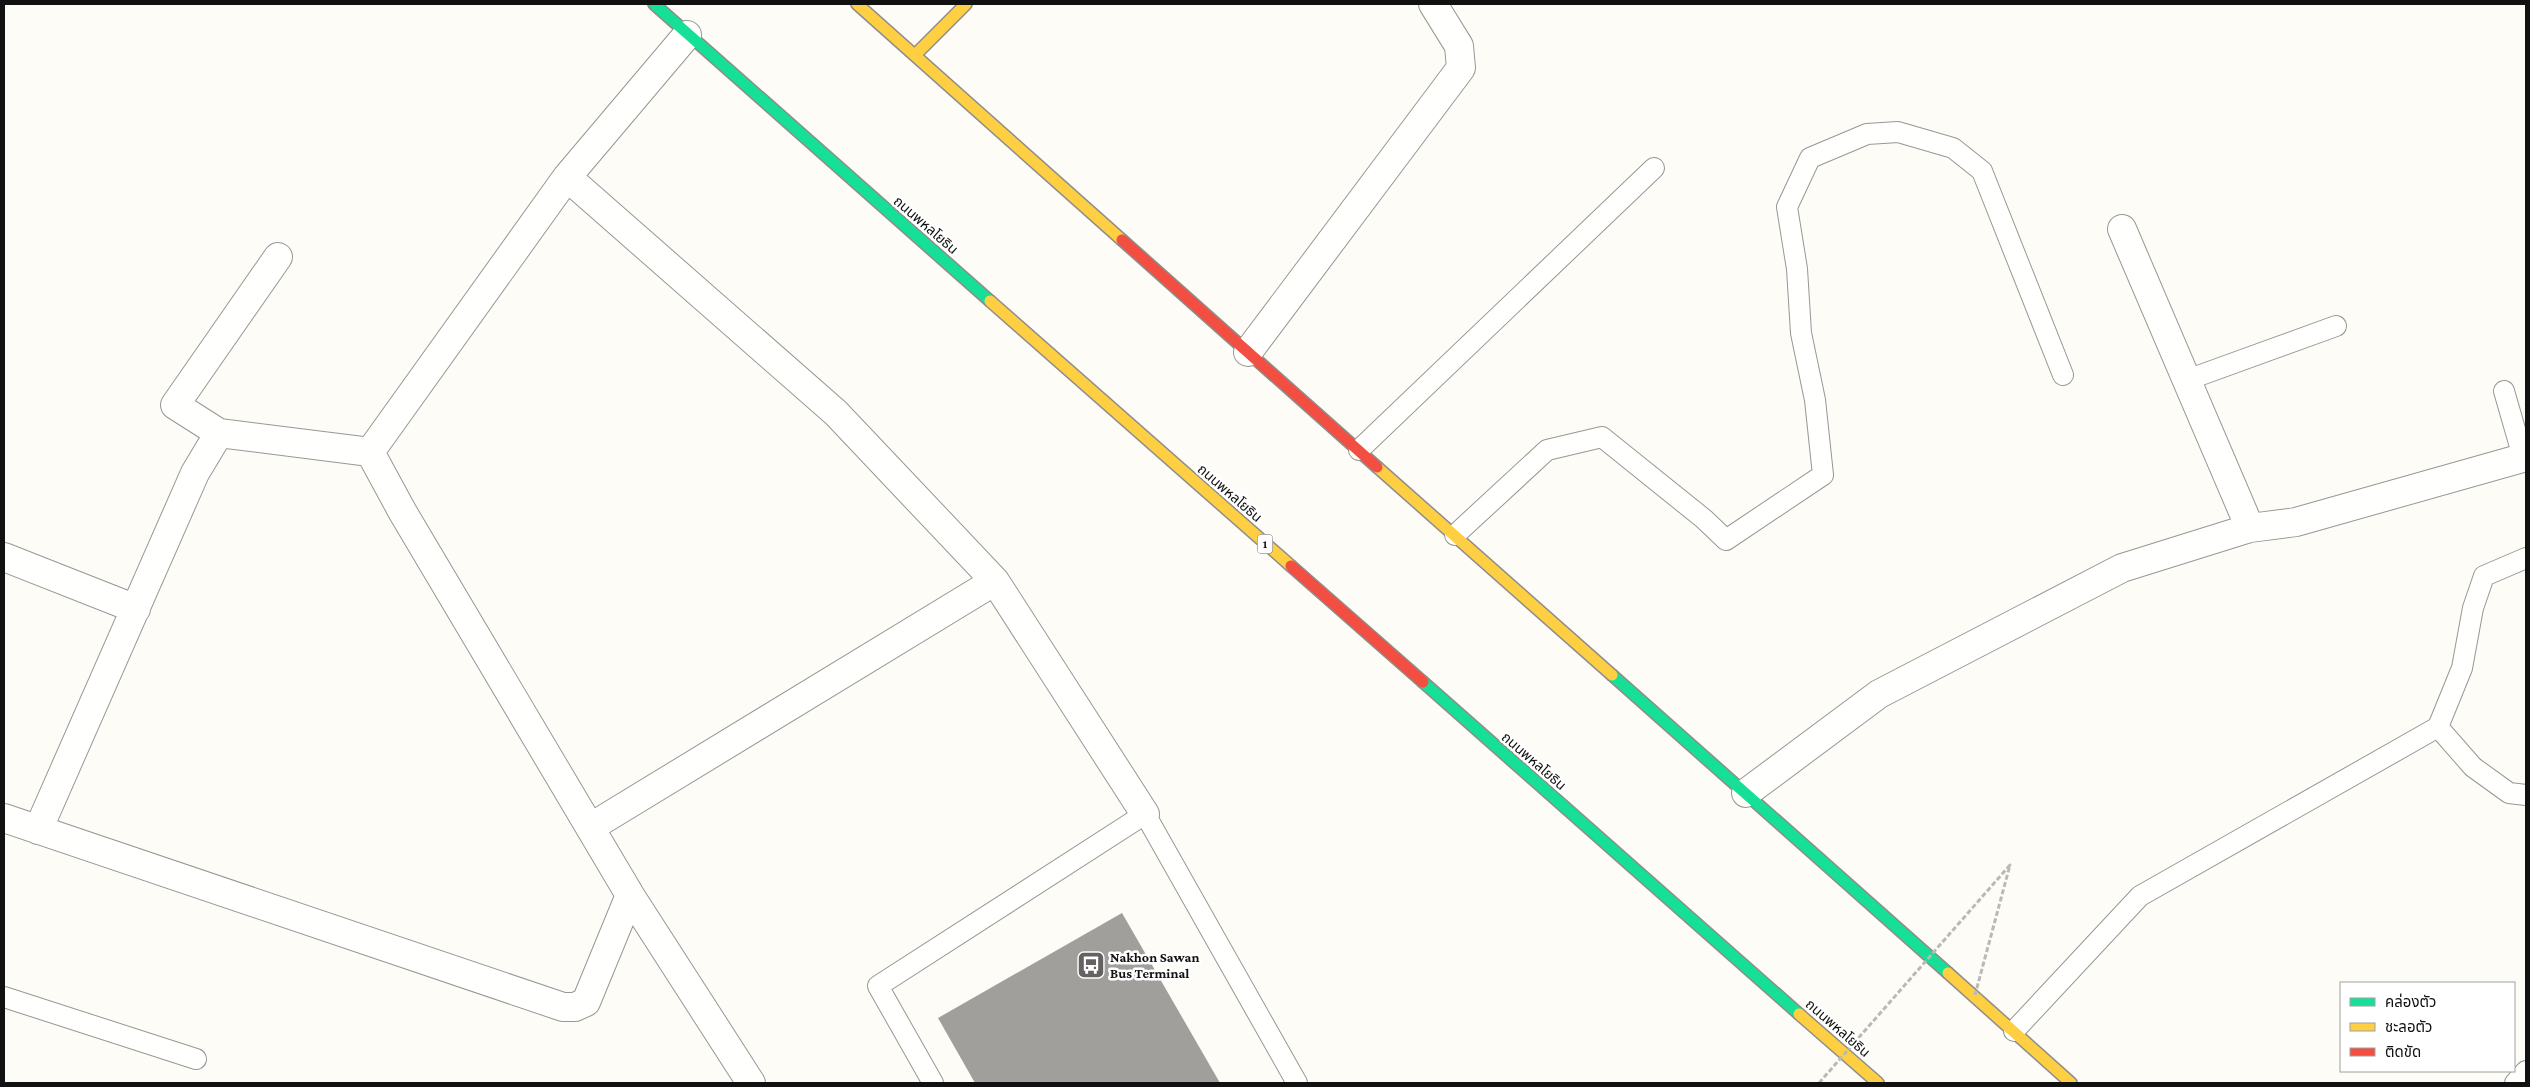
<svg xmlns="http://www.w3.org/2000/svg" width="2530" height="1087" viewBox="0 0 2530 1087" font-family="'Crimson Pro','Noto Sans Thai',serif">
<rect width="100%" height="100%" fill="#fdfcf7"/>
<!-- building -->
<path fill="#a19f9c" d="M1122 913 1220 1083H975L938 1018Z"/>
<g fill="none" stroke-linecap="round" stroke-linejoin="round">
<!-- lane casing -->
<g stroke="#979795" stroke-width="22">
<path id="lane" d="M2187 380 2336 326
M2504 391 2523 457
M1359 450 1654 168
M1455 535 1547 450 1602 437 1704 519 1726 540 1823 475 1815 400 1801 333 1797 269 1787 207 1810 158 1867 134 1898 132 1953 148 1982 171 2063 375
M2438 727 2462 668 2473 608 2484 576 2526 558
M4 997 196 1059
M2014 1031 2140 896 2438 727 2473 767 2509 793 2526 795
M933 1083 878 986 1145 814 1297 1083
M2515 1083 2526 1071"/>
</g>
<!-- street casing -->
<g stroke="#979795" stroke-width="30">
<path id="street" d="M687 35 567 177 370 452 402 511 630 895 751 1083
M567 177 836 413 995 581 1145 814
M2122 229 2250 528
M1248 352 1461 68 1459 46 1433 4
M219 433 175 405 278 257
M4 557 136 609
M1746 793 1879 694 2122 568 2250 528 2296 522 2526 457
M4 818 563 1007H575L586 1002 630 895
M591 827 995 581
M38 830 195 473 219 433 370 452"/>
</g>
<!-- fast casing -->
<g stroke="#8e8d8b" stroke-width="14">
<path id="fast" d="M654 4 990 301
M1612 675 1948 973
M1423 682 1799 1014"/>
</g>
<!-- slow casing -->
<g stroke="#8e8d8b" stroke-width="14">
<path id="slow" d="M857 4 1122 240
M916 54 966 4
M990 301 1291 566
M1377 467 1612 675
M1948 973 2071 1083
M1799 1014 1878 1083"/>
</g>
<!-- jam casing -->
<g stroke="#8e8d8b" stroke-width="14">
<path id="jam" d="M1122 240 1377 467
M1291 566 1423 682"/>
</g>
<!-- lane -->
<use href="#lane" stroke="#fffffe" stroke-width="20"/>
<!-- street -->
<use href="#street" stroke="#fffffe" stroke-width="28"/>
<!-- fast -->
<use href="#fast" stroke="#16e098" stroke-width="11"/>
<!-- slow -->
<use href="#slow" stroke="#ffcf43" stroke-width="11"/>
<!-- jam -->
<use href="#jam" stroke="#f24e42" stroke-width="11"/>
<!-- path-bridge -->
<path stroke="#b9b9b8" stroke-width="3" stroke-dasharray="5 2.5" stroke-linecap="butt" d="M1819 1083 2010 865 1975 995"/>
</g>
<!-- icons -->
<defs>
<g id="bus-square" transform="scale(1.4375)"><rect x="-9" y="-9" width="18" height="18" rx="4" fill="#646362" stroke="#fff"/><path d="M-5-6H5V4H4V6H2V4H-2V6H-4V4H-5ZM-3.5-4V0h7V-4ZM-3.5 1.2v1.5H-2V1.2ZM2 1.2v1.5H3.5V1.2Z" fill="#fff"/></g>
</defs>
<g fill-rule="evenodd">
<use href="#bus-square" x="1091" y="965"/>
</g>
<g text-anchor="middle" stroke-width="5" stroke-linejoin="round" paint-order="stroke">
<!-- shield labels -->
<rect fill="#fff" stroke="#585858" stroke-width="1" x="1257.5" y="534.5" width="15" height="19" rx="4"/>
<g font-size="12" font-weight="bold" fill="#111">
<text x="1265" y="548">1</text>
</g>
<!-- street labels -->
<g font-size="14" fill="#111" stroke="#fff">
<text transform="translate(926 225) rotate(41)" y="5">ถนนพหลโยธิน</text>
<text transform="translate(1230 493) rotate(41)" y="5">ถนนพหลโยธิน</text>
<text transform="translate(1534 761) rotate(41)" y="5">ถนนพหลโยธิน</text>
<text transform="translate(1838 1028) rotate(41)" y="5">ถนนพหลโยธิน</text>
</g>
<!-- poi labels -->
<g font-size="14" font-weight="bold" fill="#111" stroke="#fff" text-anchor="start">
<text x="1110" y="962">Nakhon Sawan<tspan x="1110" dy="16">Bus Terminal</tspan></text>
</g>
</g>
<!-- border -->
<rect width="2530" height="1087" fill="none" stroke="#111111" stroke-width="10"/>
<!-- legend -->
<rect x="2340" y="982" width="175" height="90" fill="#ffffff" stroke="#a0a0a0"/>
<rect x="2350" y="998" width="25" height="8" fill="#16e098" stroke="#a0a0a0"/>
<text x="2385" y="1007" font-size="15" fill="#111111">คล่องตัว</text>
<rect x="2350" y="1023" width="25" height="8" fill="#ffcf43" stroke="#a0a0a0"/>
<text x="2385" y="1032" font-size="15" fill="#111111">ชะลอตัว</text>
<rect x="2350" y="1048" width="25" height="8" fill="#f24e42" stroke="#a0a0a0"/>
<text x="2385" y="1057" font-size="15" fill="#111111">ติดขัด</text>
</svg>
